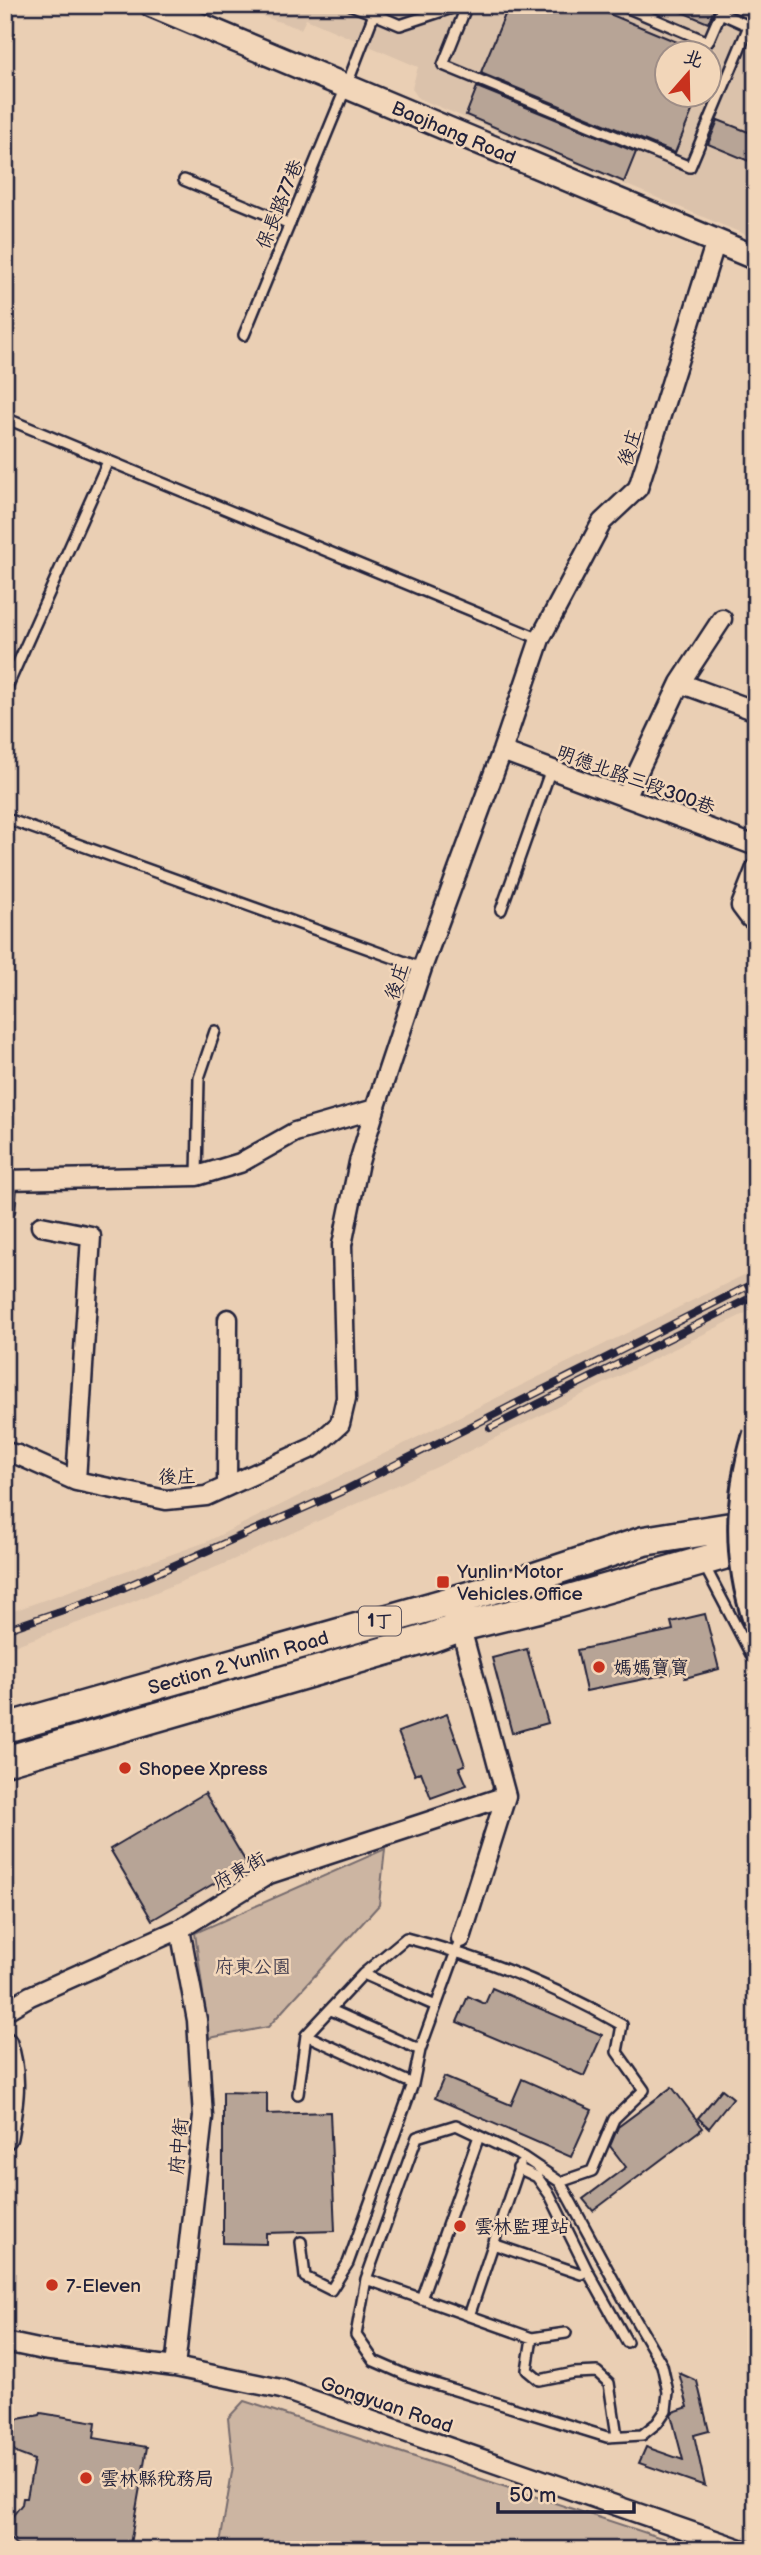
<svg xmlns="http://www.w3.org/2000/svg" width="761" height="2555" viewBox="0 0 761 2555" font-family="'Balsamiq Sans','LXGW WenKai TC',sans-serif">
<rect width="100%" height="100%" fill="#eacfb4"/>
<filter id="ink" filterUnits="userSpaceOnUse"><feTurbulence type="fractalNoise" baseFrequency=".0143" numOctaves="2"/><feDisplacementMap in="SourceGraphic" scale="14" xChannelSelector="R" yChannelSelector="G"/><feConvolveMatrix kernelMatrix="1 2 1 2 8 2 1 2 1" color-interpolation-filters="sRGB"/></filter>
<g filter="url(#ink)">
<!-- built -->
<path fill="#dbc2ab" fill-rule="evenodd" d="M261 5H756V239L418 98 412 88 418 67 306 19 301 29 262 16ZM666 52H708V94H666Z
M756 1269V1308L439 1466 226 1563 108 1612 5 1649V1614L206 1542Z"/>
<!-- green -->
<path fill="#ccb5a2" stroke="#776c6e" stroke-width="2" d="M385 1849 379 1905 268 2027 209 2038 195 1933Z
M244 2401 698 2550H219L233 2466 228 2418Z"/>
<!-- building -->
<path fill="#b7a496" stroke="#22223b" stroke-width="2" d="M509 5H588L701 52H667V94H699L675 153 483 74 481 72Z
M665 5H716L708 23Z
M477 87 636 152 624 182 466 115Z
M718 120 756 135V164L708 144Z
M705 1614 719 1669 685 1678 683 1671 586 1691 577 1650 673 1630 671 1622Z
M527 1649 548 1723 512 1733 492 1658Z
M447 1714 465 1765 459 1767 467 1785 431 1798 421 1772 415 1775 398 1732Z
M205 1793 247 1864 152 1920 110 1849Z
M492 1988 602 2035 584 2076 457 2022 468 1996 485 2004Z
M444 2077 511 2105 522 2079 592 2110 571 2157 435 2098Z
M672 2087 703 2128 593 2211 583 2199 626 2167 610 2146 618 2127Z
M722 2089 733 2098 709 2128 698 2118Z
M223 2092 267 2093V2114L330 2112 335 2231 266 2233V2244L223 2243Z
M679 2373 697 2381 709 2431 694 2435 705 2486 639 2463 646 2447 683 2460 671 2414 673 2412 688 2407Z
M41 2413 96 2422 94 2438 147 2447 129 2550H22L8 2537 7 2523 22 2504 23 2498H27L34 2460 18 2454 13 2449 8 2436 10 2430 18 2419 40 2415Z"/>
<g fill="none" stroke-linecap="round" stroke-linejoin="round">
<!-- service casing -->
<g stroke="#22223b" stroke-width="14">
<path id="service" d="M351 5 374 14
M467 5 443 65 690 167 749 26 720 13
M621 5 708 42 724 5
M184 180 290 224
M244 335 346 87 374 14 400 25 461 5
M5 418 540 639
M5 692 108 461
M5 818 422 968
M501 910 551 769
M197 1176 199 1078 215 1031
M704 1565 756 1664
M363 1974 436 2006
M331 2010 420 2050
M306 2035 413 2084
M298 2094 306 2035 363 1974 406 1938C481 1957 555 1986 622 2025L617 2052 644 2090 614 2119 592 2171 560 2182
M456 2125 523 2157 560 2182 627 2305 662 2365 668 2392 666 2410 657 2423 642 2435 607 2437 406 2375 374 2361 356 2335 366 2279 417 2137Z
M518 2168 537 2177 550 2195 587 2270 627 2342
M301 2242 305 2277 331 2290 348 2263 413 2084 420 2050 458 1946
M493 2244 581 2274 587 2270
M366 2279 532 2338 566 2333
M421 2299 479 2136
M469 2316 520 2165
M532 2338 527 2370 539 2380 574 2373 597 2372 609 2383 617 2436"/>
</g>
<!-- minor casing -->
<g stroke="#22223b" stroke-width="23">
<path id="minor" d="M680 683 756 711
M502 751 756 846
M626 797 680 683 722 619
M756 868 741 906 750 918 756 920
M5 1180 197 1176 240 1163 295 1132 375 1109
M5 1209 7 1180
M41 1226 91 1236 76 1481
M5 1452 18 1455 76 1481 166 1500 206 1496 314 1447 340 1424 346 1398 342 1245 359 1162 375 1109 422 968 502 751 540 639 602 522 638 488 716 241
M227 1485 228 1319
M458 1617 506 1796 461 1938
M5 2011 30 1996 180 1929 269 1874 506 1796
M5 2342 43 2350 175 2367 281 2389 744 2550
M175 2367 203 2117 197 2020 180 1929"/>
</g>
<!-- tertiary casing -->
<g stroke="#22223b" stroke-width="28">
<path id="tertiary" d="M152 5 756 258
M5 2044C16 2075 11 2105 5 2137"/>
</g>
<!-- primary casing -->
<g stroke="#22223b" stroke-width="33">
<path id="primary" d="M5 1728 529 1579 644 1541 756 1523
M5 1761 430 1638 460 1627 538 1608 727 1554 756 1529"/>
</g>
<!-- service -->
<use href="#service" stroke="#f2d6b9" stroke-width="9"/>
<!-- minor -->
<use href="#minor" stroke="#f2d6b9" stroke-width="18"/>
<!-- tertiary -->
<use href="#tertiary" stroke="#f2d6b9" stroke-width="23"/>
<!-- primary -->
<use href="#primary" stroke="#f2d6b9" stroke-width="28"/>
<!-- rail casing -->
<g stroke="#22223b" stroke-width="8">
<path id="rail" d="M490 1428 756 1295
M5 1630 107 1595 345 1490 756 1282"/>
</g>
<!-- rail -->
<use href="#rail" stroke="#f2d6b9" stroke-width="5" stroke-dasharray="16" stroke-linecap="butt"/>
<!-- secondary-bridge casing -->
<g stroke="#22223b" stroke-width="30" stroke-linecap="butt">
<path id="secondary-bridge" d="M756 1434C737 1496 736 1560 756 1621"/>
</g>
<!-- secondary-bridge -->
<use href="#secondary-bridge" stroke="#f2d6b9" stroke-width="24"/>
</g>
</g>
<!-- markers -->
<g fill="#c8321e" stroke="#f2d6b9" stroke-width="2.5">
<rect x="436" y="1575" width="14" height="14" rx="3.5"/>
<circle cx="599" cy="1667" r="7"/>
<circle cx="125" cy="1768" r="7"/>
<circle cx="460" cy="2226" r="7"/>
<circle cx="52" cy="2285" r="7"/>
<circle cx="86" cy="2478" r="7"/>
</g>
<g text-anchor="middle" stroke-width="5" stroke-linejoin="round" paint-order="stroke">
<!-- shield labels -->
<rect fill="#f2d6b9" stroke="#605861" stroke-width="2" x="359" y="1606.5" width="42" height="29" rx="5"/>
<g font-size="18" font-weight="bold" fill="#22223b">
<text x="380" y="1627">1丁</text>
</g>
<!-- street labels -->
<g font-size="19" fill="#22223b" stroke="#f2d6b9">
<text transform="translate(454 132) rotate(23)" y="7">Baojhang Road</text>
<text transform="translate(279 204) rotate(-68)" y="7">保長路77巷</text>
<text transform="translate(629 447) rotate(-72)" y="7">後庄</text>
<text transform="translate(636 779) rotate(20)" y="7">明德北路三段300巷</text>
<text transform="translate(396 981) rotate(-71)" y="7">後庄</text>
<text transform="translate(177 1476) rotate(-1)" y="7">後庄</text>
<text transform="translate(238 1662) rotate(-16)" y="7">Section 2 Yunlin Road</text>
<text transform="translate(239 1870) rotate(-29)" y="7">府東街</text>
<text transform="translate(178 2146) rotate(-85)" y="7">府中街</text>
<text transform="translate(387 2404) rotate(19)" y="7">Gongyuan Road</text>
</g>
<!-- poi labels -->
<g font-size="19" fill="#22223b" stroke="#f2d6b9" text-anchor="start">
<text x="457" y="1578">Yunlin Motor<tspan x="457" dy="22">Vehicles Office</tspan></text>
<text x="613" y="1674">媽媽寶寶</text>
<text x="139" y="1775">Shopee Xpress</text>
<text x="474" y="2233">雲林監理站</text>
<text x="66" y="2292">7-Eleven</text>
<text x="100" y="2485">雲林縣稅務局</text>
</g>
<!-- park labels -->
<g font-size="19" fill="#443f50" stroke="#f2d6b9">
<text x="253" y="1973">府東公園</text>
</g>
</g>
<!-- margin -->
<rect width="761" height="2555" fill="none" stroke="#f2d6b9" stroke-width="28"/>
<rect x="14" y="14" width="733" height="2527" fill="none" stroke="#22223b" stroke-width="2.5" filter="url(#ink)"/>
<!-- north arrow -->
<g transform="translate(688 74) rotate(20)"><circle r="33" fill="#f2d6b9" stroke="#9f8e87" stroke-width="2"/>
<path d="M0-5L12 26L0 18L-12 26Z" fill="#c8321e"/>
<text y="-10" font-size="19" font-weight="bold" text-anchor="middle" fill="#22223b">北</text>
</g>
<!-- scale -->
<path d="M498 2502v10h136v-10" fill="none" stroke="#22223b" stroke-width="3.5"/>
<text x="509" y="2502" font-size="21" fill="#22223b" stroke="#f2d6b9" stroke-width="5" paint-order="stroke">50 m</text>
</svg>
